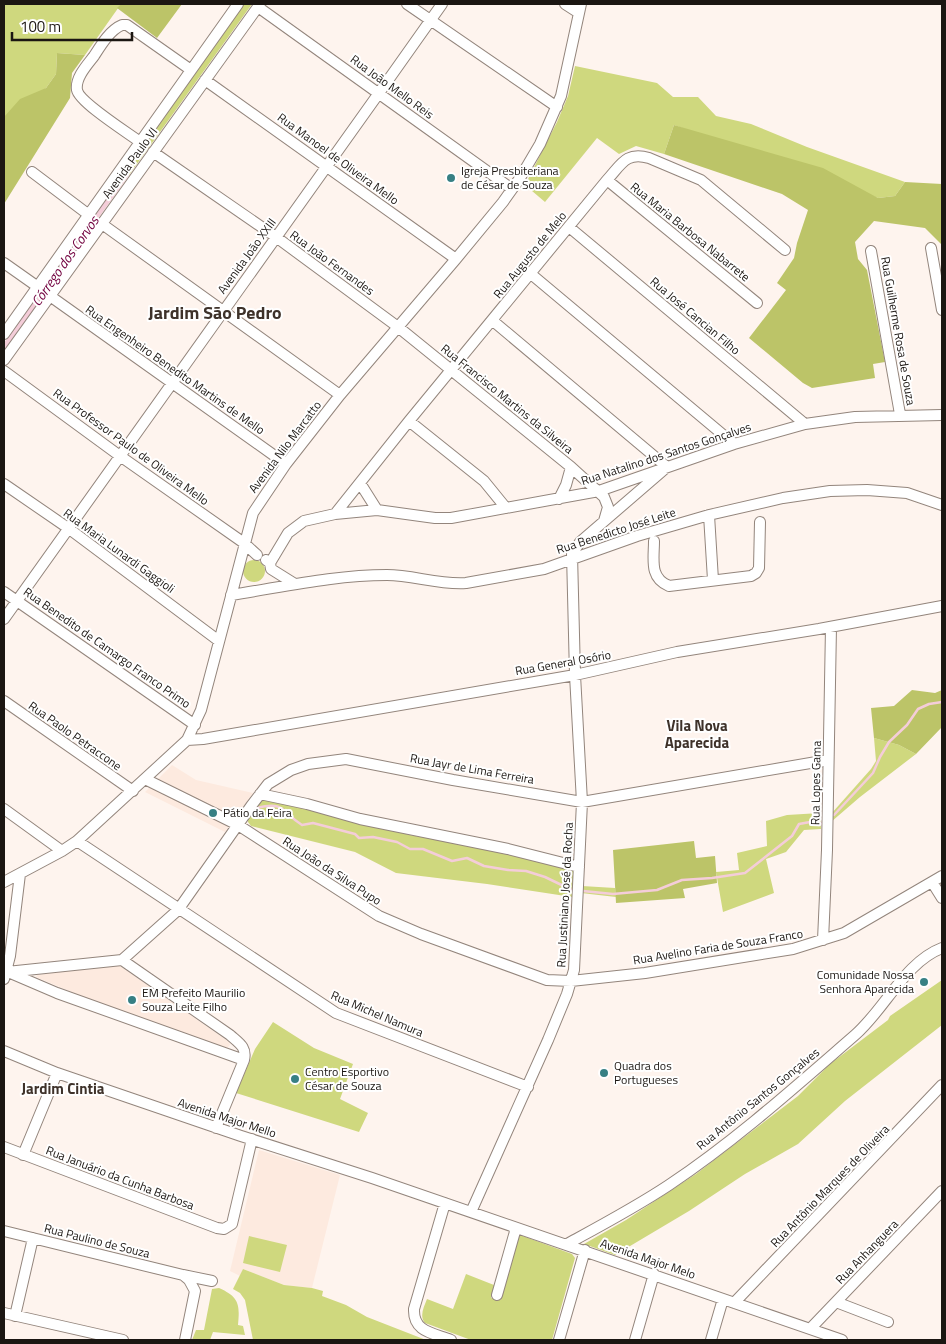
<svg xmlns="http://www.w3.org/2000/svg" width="946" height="1344" viewBox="0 0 946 1344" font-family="'Titillium Web',sans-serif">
<rect width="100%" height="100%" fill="#fef4ee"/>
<!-- built -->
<path fill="#fdeadf" d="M172 765 196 780 253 793 225 832 145 792Z
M117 964 229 1042 230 1045 227 1048 86 998 36 977 37 975Z
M259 1150 340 1175 312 1288 284 1285 243 1269 240 1276 230 1271Z"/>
<!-- green -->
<path fill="#cfd87e" d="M4 4H121L85 55 57 53 56 74 46 88 4 123Z
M244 4H252L129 175 124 172Z
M575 66 657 83 673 97H698L716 116 751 124 807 147 905 182 895 196 878 198 674 125 664 154 636 146 619 154 597 138 545 202 525 185 557 122 568 96Z
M243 571a11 11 0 1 1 22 0a11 11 0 1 1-22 0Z
M874 738 899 745 916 754 860 797 831 822V814L871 769 876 761Z
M261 800 281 801 410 835 506 852 574 870 572 897 487 884 396 873 355 852 251 826 248 822V815Z
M820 813 821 829 804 830 786 852 766 859 774 893 723 912 716 872 739 870 737 853 767 846 766 821 787 815Z
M582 886 615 888 616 897 581 893Z
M942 980V1025L845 1101 798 1144 745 1174 689 1211 615 1255 584 1244 626 1220 696 1174 798 1096 830 1064 888 1020 890 1016Z
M273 1022 314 1048 353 1064 340 1099 368 1113 359 1132 236 1093 255 1049Z
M520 1235 572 1254 575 1258 552 1340H471L425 1323C419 1316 424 1307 427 1299L453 1309 466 1274 494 1285 491 1298 501 1300 516 1239Z
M249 1236 287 1245 280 1272 243 1263Z
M243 1269 284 1285 312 1288 323 1291 322 1296 346 1305 367 1317 426 1340H253L245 1300 240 1293 233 1289Z
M219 1288C239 1297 240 1304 238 1325L243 1326 245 1335 213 1332 210 1340H192L196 1330H204L212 1289Z"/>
<!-- forest -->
<path fill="#bcc468" d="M121 4H182L157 38 117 8Z
M57 53 85 55 72 73 70 98 4 204V117L20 99 46 88 56 74Z
M674 125 823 168 878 198 895 196 905 182 942 184V245L925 228 874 221 855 242 858 259 867 270 885 362 873 364 875 378 812 388 803 383 749 338 786 290 777 283 794 258 797 243 808 210 782 194 664 154Z
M912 690 935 693 942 690V727L916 754 899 745 874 738 871 708 894 706Z
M694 841 696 858 715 856 717 883 683 889 685 898 616 903 613 850Z"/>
<!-- water -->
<path fill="#f4cdd9" d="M124 172 129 175 97 220 93 217Z
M92 218 96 221 46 291 42 289Z
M42 290 46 293 4 352V343Z"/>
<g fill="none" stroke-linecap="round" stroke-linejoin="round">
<!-- stream -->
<path stroke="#f4cdd9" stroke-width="2.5" d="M257 808C286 801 281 812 302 825L313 823 355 834 359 838 373 837 397 842 410 849H423L452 861 467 858 484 866 508 870 526 871 545 877 572 890
M834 815 873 773 880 757 889 742 907 725 918 709 929 704 942 702
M583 891 613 894 657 890 682 880 712 878 745 873 792 836 799 824 810 822 819 825 821 823"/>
<!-- minor casing -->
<g stroke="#93857c" stroke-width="12">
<path id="minor" d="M407 4 557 107
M565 4 579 13
M258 7 512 189
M205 80 456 259
M140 142C128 133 79 102 77 90 75 78 87 65 94 56 101 45 110 30 122 25H127L191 70
M153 152 276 237 398 327 571 467 604 497 608 507 604 521
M32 172 89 215
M607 180 757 303
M102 224 340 395
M569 227 805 424
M931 248 942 310
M871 251 900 414
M4 263 38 287
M531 274 734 444
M50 296 286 464
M4 334 238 4
M4 360 260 4
M4 371 120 456 244 543 257 555
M409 421 484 481 506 508
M360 483 377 510
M4 484 68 528 219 641
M559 499 566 485 571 467
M335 514 409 421 607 180C621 165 626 151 649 158L701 180 785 250
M709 515 713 580
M654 541C654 559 649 578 669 586L751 576 756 573 759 568 760 522
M266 560 270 563 271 569 295 584
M270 563 288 533 304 521 335 514 377 510 435 518H451L599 491 734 444 805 424 855 417 942 415
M4 592 195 725
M231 595C283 587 334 575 387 575 413 575 439 585 466 583L544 569 637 536 709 515 783 498 830 491 867 490 907 493 942 505
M4 619 379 93 442 4
M4 701 133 791
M187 740 203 739 575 675 677 652 819 629 942 606
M145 779 238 825 379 916 421 934 547 980 571 981 645 973 793 949 844 933 942 876
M260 794 307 804 360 819 508 849 579 867
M4 809 62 851
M77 841 336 1013 528 1087
M4 882 62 851 77 841 187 740 201 710 253 513 286 464 340 395 456 259 503 202 520 178 540 144 561 96 581 4
M932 882 942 898
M823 940 827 850 831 627
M122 960 230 1035C239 1043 247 1047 244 1060L216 1128
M7 972 122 960 178 910 251 806 268 784 291 770 308 764 346 759 453 780 582 802 828 760
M8 972 57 993 244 1060
M4 979 10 956 20 874
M4 1051 57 1073 241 1136 372 1178 842 1340
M4 1147 217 1228 224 1229 232 1224 252 1139
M23 1155 57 1073
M445 1203 414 1309C413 1332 433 1333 451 1340
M471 1212 548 1040 567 994 574 970 582 802 575 675 572 554 580 542 667 467 493 321
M4 1231 183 1275 212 1281
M567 1244C602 1225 636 1207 669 1185 735 1141 795 1087 855 1035 885 1009 905 962 942 948
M183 1275 189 1280 195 1291 185 1340
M497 1295 516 1228
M836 1302 888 1322
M734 1303 942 1085
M4 1313 123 1340
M15 1316 33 1238
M810 1329 942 1191
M559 1340 585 1250
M635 1340 654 1274
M711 1340 723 1299"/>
</g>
<!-- minor -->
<use href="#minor" stroke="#fff" stroke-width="10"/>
</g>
<!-- markers -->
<g fill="#378084" stroke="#fff" stroke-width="2">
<circle cx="451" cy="178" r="5"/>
<circle cx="213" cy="813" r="5"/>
<circle cx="924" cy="982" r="5"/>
<circle cx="132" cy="1000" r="5"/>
<circle cx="604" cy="1073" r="5"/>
<circle cx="295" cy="1079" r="5"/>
</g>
<g text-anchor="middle" stroke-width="4" stroke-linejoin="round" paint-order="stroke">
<!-- street labels -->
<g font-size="12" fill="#1b1612" stroke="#fff">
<text transform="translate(392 87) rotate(36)" y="4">Rua João Mello Reis</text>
<text transform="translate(338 159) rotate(36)" y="4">Rua Manoel de Oliveira Mello</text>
<text transform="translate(130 163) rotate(-54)" y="4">Avenida Paulo VI</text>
<text transform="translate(690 232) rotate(39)" y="4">Rua Maria Barbosa Nabarrete</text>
<text transform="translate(530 255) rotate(-51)" y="4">Rua Augusto de Melo</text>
<text transform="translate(247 256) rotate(-54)" y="4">Avenida João XXIII</text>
<text transform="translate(332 263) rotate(36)" y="4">Rua João Fernandes</text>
<text transform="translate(695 316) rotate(40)" y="4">Rua José Cancian Filho</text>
<text transform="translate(898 331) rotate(80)" y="4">Rua Guilherme Rosa de Souza</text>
<text transform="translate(175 370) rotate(35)" y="4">Rua Engenheiro Benedito Martins de Mello</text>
<text transform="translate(507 399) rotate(39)" y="4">Rua Francisco Martins da Silveira</text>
<text transform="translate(131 447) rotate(36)" y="4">Rua Professor Paulo de Oliveira Mello</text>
<text transform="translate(285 447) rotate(-53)" y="4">Avenida Nilo Marcatto</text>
<text transform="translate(666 454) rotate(-18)" y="4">Rua Natalino dos Santos Gonçalves</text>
<text transform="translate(616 531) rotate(-18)" y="4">Rua Benedicto José Leite</text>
<text transform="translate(119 551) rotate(36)" y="4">Rua Maria Lunardi Gaggioli</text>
<text transform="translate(107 648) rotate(35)" y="4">Rua Benedito de Camargo Franco Primo</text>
<text transform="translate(563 663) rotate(-10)" y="4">Rua General Osório</text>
<text transform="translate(75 736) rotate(35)" y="4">Rua Paolo Petraccone</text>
<text transform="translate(472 769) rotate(10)" y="4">Rua Jayr de Lima Ferreira</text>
<text transform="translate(816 783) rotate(-89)" y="4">Rua Lopes Gama</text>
<text transform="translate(332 871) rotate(33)" y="4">Rua João da Silva Pupo</text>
<text transform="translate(565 895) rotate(-87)" y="4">Rua Justiniano José da Rocha</text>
<text transform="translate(718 947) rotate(-9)" y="4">Rua Avelino Faria de Souza Franco</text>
<text transform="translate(377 1014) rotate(23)" y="4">Rua Michel Namura</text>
<text transform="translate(758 1099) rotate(-39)" y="4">Rua Antônio Santos Gonçalves</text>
<text transform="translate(227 1118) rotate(18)" y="4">Avenida Major Mello</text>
<text transform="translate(120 1178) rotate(21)" y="4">Rua Januário da Cunha Barbosa</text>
<text transform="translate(830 1186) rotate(-46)" y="4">Rua Antônio Marques de Oliveira</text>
<text transform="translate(97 1241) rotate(14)" y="4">Rua Paulino de Souza</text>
<text transform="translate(867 1252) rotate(-46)" y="4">Rua Anhanguera</text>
<text transform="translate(648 1259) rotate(19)" y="4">Avenida Major Melo</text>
</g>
<!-- poi labels -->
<g font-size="12" fill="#1b1612" stroke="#fff" text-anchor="start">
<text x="461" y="175">Igreja Presbiteriana<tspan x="461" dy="14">de César de Souza</tspan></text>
<text x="223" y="817">Pátio da Feira</text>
<text x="914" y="979" text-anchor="end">Comunidade Nossa<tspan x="914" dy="14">Senhora Aparecida</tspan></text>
<text x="142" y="997">EM Prefeito Maurilio<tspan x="142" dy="14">Souza Leite Filho</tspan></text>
<text x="614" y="1070">Quadra dos<tspan x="614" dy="14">Portugueses</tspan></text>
<text x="305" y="1076">Centro Esportivo<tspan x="305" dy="14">César de Souza</tspan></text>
</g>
<!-- water labels -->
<g font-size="14" font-style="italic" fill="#72003f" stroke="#fff">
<text transform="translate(65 261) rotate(-55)" y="5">Córrego dos Corvos</text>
</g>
<!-- quarter labels -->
<g font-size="15" font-weight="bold" fill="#3e322a" stroke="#fff">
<text x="697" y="731">Vila Nova<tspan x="697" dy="17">Aparecida</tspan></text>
<text x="63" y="1094">Jardim Cintia</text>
</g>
<!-- district labels -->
<g font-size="18" font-weight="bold" fill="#3e322a" stroke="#fff">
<text x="215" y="319">Jardim São Pedro</text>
</g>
</g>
<!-- border -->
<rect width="946" height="1344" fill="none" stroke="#1b1612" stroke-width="10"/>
<!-- scale -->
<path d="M12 32v8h120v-8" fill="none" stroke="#1b1612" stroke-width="2.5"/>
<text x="20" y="32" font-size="15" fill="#1b1612" stroke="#ffffff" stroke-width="4" paint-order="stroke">100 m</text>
</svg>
